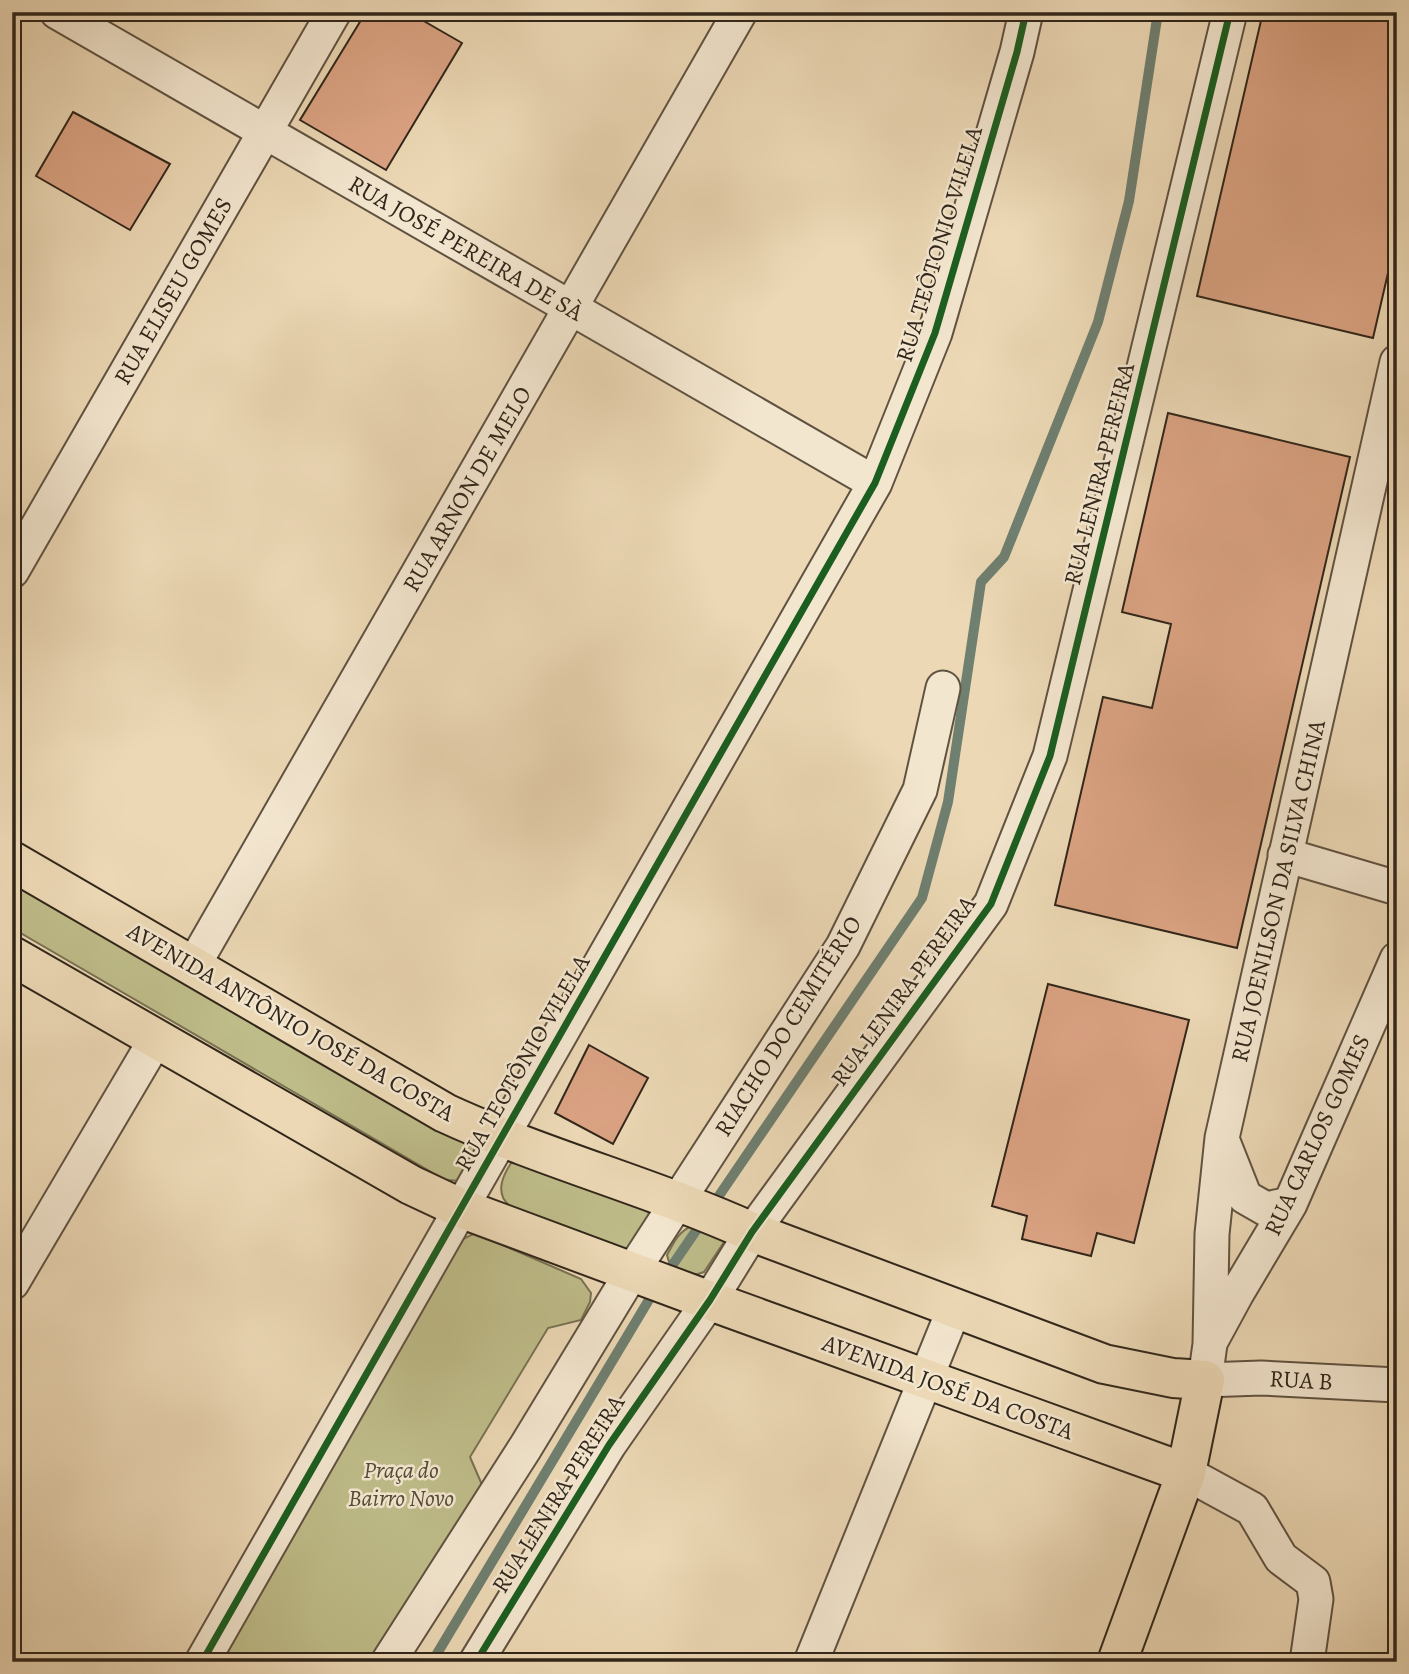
<svg xmlns="http://www.w3.org/2000/svg" width="1409" height="1674" viewBox="0 0 1409 1674" font-family="Alegreya,serif">
<rect width="100%" height="100%" fill="#ecd8b5"/>
<filter id="stains"><feTurbulence type="fractalNoise" baseFrequency=".00286" numOctaves="4"/><feColorMatrix values="0 0 0 0 .2 0 0 0 0 .09 0 0 0 0 .02 0 0 0 .5 -.17"/></filter>
<radialGradient id="worn" r=".72"><stop offset=".6" stop-color="#630" stop-opacity="0"/><stop offset="1" stop-color="#630" stop-opacity=".3"/></radialGradient>
<!-- green -->
<path fill="#bebc89" stroke="#787152" stroke-width="2" d="M12 880 471 1144 476 1149 462 1181 445 1180 12 928Z
M514 1159 638 1205 649 1213 650 1224 627 1253 513 1208C493 1196 502 1175 514 1159Z
M692 1226 720 1237 724 1242 704 1272C688 1279 670 1272 667 1255 674 1242 679 1231 692 1226Z
M475 1233 581 1279 591 1293 590 1302 581 1320 548 1328 470 1457 483 1487 368 1662H217L461 1240Z"/>
<g fill="none" stroke-linecap="round" stroke-linejoin="round">
<!-- stream -->
<path stroke="#6f7f70" stroke-width="10" d="M712 1206 922 898 948 802 981 582 1004 557 1098 322 1129 201 1158 12
M665 1276 704 1219
M432 1662 656 1288"/>
</g>
<!-- building -->
<path fill="#dba383" stroke="#31261a" stroke-width="2" d="M366 12H408L462 43 386 170 300 120Z
M1263 12H1397V234L1373 338 1197 296Z
M73 112 170 164 130 230 36 176Z
M1168 413 1350 457 1237 948 1055 905 1103 697 1152 708 1171 624 1122 612Z
M1048 984 1189 1020 1134 1243 1097 1233 1091 1256 1022 1239 1027 1216 992 1206Z
M589 1045 648 1078 613 1144 555 1113Z"/>
<g fill="none" stroke-linecap="round" stroke-linejoin="round">
<!-- minor casing -->
<g stroke="#605241" stroke-width="37">
<path id="minor" d="M57 12 875 483
M1397 362 1222 1138 1212 1234 1210 1344 1205 1380 1261 1378 1397 1385
M12 571 334 12
M1285 855 1397 888
M193 966 740 12
M1224 1144 1245 1197 1266 1209 1290 1204
M12 1283 156 1039
M1212 1339 1237 1293 1290 1204 1397 959
M1186 1473 1252 1509 1281 1558 1313 1582 1316 1599 1307 1662
M202 1662 875 483 935 333 1017 52 1026 12
M388 1662 525 1448 632 1272 843 946 920 790 943 688
M476 1662 609 1445 710 1300 752 1232 991 904 1050 756 1230 12
M811 1662 954 1309"/>
</g>
<!-- major casing -->
<g stroke="#31261a" stroke-width="42">
<path id="major" d="M12 861 445 1113C545 1159 652 1187 752 1232L1104 1364 1173 1378 1205 1380 1186 1473 1117 1662
M12 956 411 1185 460 1208 694 1295 1186 1473"/>
</g>
<!-- minor -->
<use href="#minor" stroke="#f3e6cf" stroke-width="33"/>
<!-- major -->
<use href="#major" stroke="#ecd8b5" stroke-width="38"/>
<!-- cycleway casing -->
<g stroke="#f3e6cf" stroke-width="11">
<path id="cycleway" d="M202 1662 875 483 935 333 1017 52 1026 12
M476 1662 609 1445 710 1300 752 1232 991 904 1050 756 1230 12"/>
</g>
<!-- cycleway -->
<use href="#cycleway" stroke="#1b5e20" stroke-width="7"/>
</g>
<g text-anchor="middle" stroke-width="5" stroke-linejoin="round" paint-order="stroke">
<!-- street labels -->
<g font-size="24" fill="#31261a" stroke="#f3e6cf">
<text transform="translate(939 244) rotate(-73)" y="8">RUA TEÔTONIO VILELA</text>
<text transform="translate(466 248) rotate(30)" y="8">RUA JOSÉ PEREIRA DE SÀ</text>
<text transform="translate(173 291) rotate(-60)" y="8">RUA ELISEU GOMES</text>
<text transform="translate(1099 474) rotate(-76)" y="8">RUA LENIRA PEREIRA</text>
<text transform="translate(467 489) rotate(-60)" y="8">RUA ARNON DE MELO</text>
<text transform="translate(1278 891) rotate(-77)" y="8">RUA JOENILSON DA SILVA CHINA</text>
<text transform="translate(903 991) rotate(-54)" y="8">RUA LENIRA PEREIRA</text>
<text transform="translate(291 1022) rotate(30)" y="8">AVENIDA ANTÔNIO JOSÉ DA COSTA</text>
<text transform="translate(788 1026) rotate(-58)" y="8">RIACHO DO CEMITÉRIO</text>
<text transform="translate(522 1063) rotate(-60)" y="8">RUA TEOTÔNIO VILELA</text>
<text transform="translate(1317 1135) rotate(-65)" y="8">RUA CARLOS GOMES</text>
<text transform="translate(1301 1380) rotate(3)" y="8">RUA B</text>
<text transform="translate(948 1387) rotate(20)" y="8">AVENIDA JOSÉ DA COSTA</text>
<text transform="translate(558 1494) rotate(-58)" y="8">RUA LENIRA PEREIRA</text>
</g>
<!-- park labels -->
<g font-size="24" font-style="italic" fill="#544c36" stroke="#f3e6cf">
<text x="401" y="1478">Praça do<tspan x="401" dy="28">Bairro Novo</tspan></text>
</g>
</g>
<!-- margin -->
<rect width="1409" height="1674" fill="none" stroke="#ecd8b5" stroke-width="42"/>
<rect x="14" y="14" width="1381" height="1646" fill="none" stroke="#31261a" stroke-width="3.5"/>
<rect x="21" y="21" width="1367" height="1632" fill="none" stroke="#31261a" stroke-width="2"/>
<rect width="100%" height="100%" filter="url(#stains)"/>
<rect width="100%" height="100%" fill="url(#worn)"/>
</svg>
